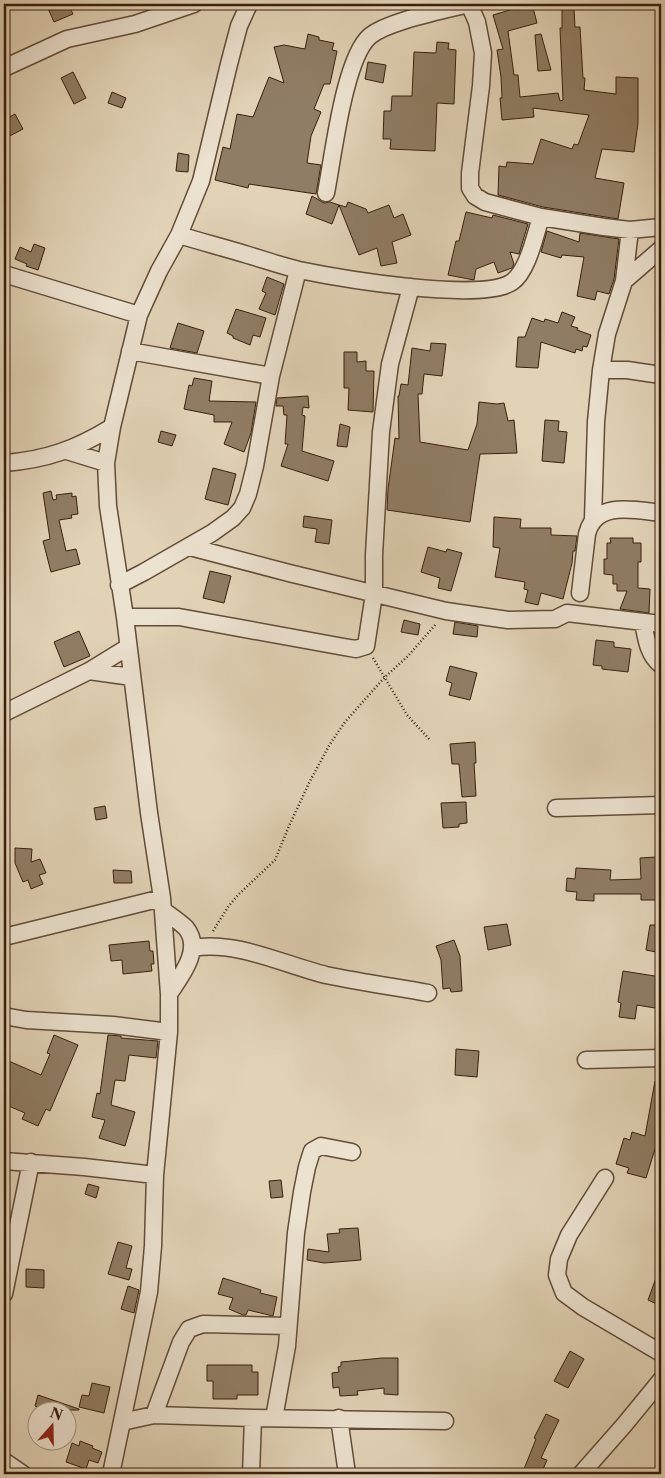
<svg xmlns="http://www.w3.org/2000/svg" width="665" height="1478" viewBox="0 0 665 1478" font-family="'Libre Caslon Text',serif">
<rect width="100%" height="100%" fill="#e2d3b7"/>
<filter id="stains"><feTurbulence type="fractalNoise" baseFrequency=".004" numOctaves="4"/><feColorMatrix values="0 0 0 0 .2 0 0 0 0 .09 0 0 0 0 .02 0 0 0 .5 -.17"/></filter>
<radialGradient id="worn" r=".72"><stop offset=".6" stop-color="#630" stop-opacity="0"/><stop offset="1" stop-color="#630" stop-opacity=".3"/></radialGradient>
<!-- building -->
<path fill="#907d65" stroke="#381f0d" d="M46 4H68L73 14 54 22Z
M508 4H532L537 23 508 31 514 75H518L520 97 558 93 560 101 563 100 560 28H562V9H574L575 27H580L583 78H585L584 90 616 94V77L638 78V123L634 152 602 149 595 178 624 183 618 219 543 207 498 195 499 166 506 167 507 162 533 164 541 139 572 149 574 144 578 145 589 115 533 108 534 117 502 120 500 98H502L501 77 497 50 503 49 493 15 510 10Z
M308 34 319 37V40L334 43 332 50 337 51 330 84H324L314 109 321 112 311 136 307 163 321 165 316 194 249 184 248 188 215 180 223 147 230 149 237 114 253 117 269 77 284 83 274 47 284 45 305 49Z
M541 34 551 70 538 71 535 35Z
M437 42 449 43 448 49 456 50 454 104 437 103 435 151 390 149 391 139H383L384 111H391L392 96H412L414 52 436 53Z
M368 62 386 65 383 83 365 79Z
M73 72 86 98 74 104 61 78Z
M112 92 126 98 122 108 108 103Z
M15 114 23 129 4 139V120Z
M178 153 189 155 188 172 176 171Z
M312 196 324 203 330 202 339 205 332 224 306 214Z
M348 202 366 209 368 213 389 205 394 218 403 214 411 235 392 242 397 263 381 266 377 248 359 255 339 205 346 207Z
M466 212 492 218 493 215 528 224 519 254 510 252 514 264 512 268 498 273 494 262 476 269 474 280 448 275 456 241H459Z
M547 231 579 242 580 233 619 239 614 279 609 294 597 291 595 300 577 296 584 257 562 255 561 258 541 252Z
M34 244 45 248 38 270 26 266 27 264 15 259 20 247 31 252Z
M267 277 284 284 275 315 259 309 266 293 262 291Z
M236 309 266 318 260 337 253 335 250 345 233 338V336L227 333Z
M562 312 575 317 571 326 578 328 577 330 591 335 587 347 583 346 582 351 576 349 575 353 541 342 538 368 516 367 518 337H525L532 318 544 322 545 319 558 323Z
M178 323 204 331 197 353 170 348Z
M431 343 446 344 442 376 424 374 422 394H418L420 442 468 450 477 424 479 402 497 404 504 403 508 421 514 420 517 453 480 454 470 522 387 510 388 489 395 438 399 439 398 396H399L401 384 408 385 412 348 430 351Z
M344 352H357V362L366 361V371H374L373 412 348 410 349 388H344Z
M194 378 212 381 209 401 256 402 251 433 244 452 224 444 232 422H214V415L184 409 189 385 192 386Z
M308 396 309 408 303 407 302 415 305 416 302 451 334 461 328 481 281 466 288 444H285L287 415H284L283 406H276L277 398Z
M545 420 559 421 558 431 567 432 564 463 542 461Z
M340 424 350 427 347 447 337 446Z
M161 431 176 435 172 446 158 442Z
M213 468 236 474 228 505 205 499Z
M51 491 53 500 57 499 56 495 72 493V497L76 496 78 514 71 515 72 518 59 520 66 551 76 549 80 564 51 572 43 541 50 539 43 493Z
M304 516 332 520 329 544 315 542 317 529 303 527Z
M494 517 521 519 520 528H551V535L577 536 575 551H573L572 563 563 599 541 593 538 605 525 602 528 590 524 589 525 582 495 577 500 548 493 547Z
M610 538H633V543H641V562H638V588L650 589 649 613 620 609 627 591H617V584H613V575L604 574V559H607V543H611Z
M428 547 446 552 447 549 462 553 451 591 438 588 440 578 421 572Z
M210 571 231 576 224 603 203 598Z
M404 620 420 624 418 635 401 632Z
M455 622 478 626 477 637 453 634Z
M79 631 90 656 64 667 54 642Z
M596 640 614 642V647L631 649 628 672 602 669V666L593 665Z
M450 666 477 673 470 700 449 695 452 683 446 681Z
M475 742 476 763H474L476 796 462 797 459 764H452L450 744Z
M466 802 467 823 459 824V827L443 828 441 803Z
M105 806 107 818 96 820 94 808Z
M15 848 32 849 31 862 40 859 46 873 39 875 43 884 31 889 28 880 23 882 15 863Z
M656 857V864H661V900H641V894H594V901L576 900 577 892 566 891 567 878 575 879 576 868 611 870 610 880 641 879 640 858Z
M113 870 131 871 132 883H114Z
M507 924 511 945 488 950 484 927Z
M650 925H661V953L646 950Z
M454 940 460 956 462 991 451 992 450 988 443 989 441 960 436 946Z
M149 941 150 951H153L154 964H151L152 971 123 974 122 960 111 961 109 945Z
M623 971 661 977V1009L637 1005 635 1019 619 1017 621 1003 618 1002Z
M54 1035 78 1045 50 1111 46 1109 38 1126 22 1119 25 1113 4 1104V1059L41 1075 50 1054 47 1053Z
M108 1035 121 1036V1038L158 1041 156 1058 129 1055 125 1081 115 1080 111 1105 135 1112 125 1146 99 1138 105 1120 92 1117 97 1093 100 1094Z
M456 1049 479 1051 477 1077 455 1075Z
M655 1081H661V1133H660L646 1178 627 1173 629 1168 616 1164 624 1138 630 1140 632 1132 645 1136Z
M281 1180 283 1197 271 1198 269 1181Z
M88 1184 99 1187 96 1198 85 1194Z
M358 1228 361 1260 324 1263 307 1260 308 1249 329 1252 327 1234 340 1233 339 1229Z
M118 1242 132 1246 126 1268 132 1269 129 1280 108 1274Z
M660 1267H661V1306L648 1300Z
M26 1269 44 1270V1288L26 1287Z
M223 1278 261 1290 260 1293 277 1297 273 1316 248 1310 246 1315H243L229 1309 233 1298 218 1294Z
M128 1286 139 1290 134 1313 121 1309Z
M570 1351 584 1359 568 1388 554 1381Z
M382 1358H398V1395L384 1394V1388L357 1391 358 1395 340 1396 339 1387 333 1388 332 1373 339 1372 338 1367 341 1366V1362Z
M207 1365H252V1372H258V1395H237V1399H213V1381H207Z
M92 1383 110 1387 104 1413 79 1407 82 1395 89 1396Z
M38 1395 79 1409V1410H47L35 1406Z
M546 1414 559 1420 541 1458 547 1460 541 1474H522L536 1439 534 1438Z
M80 1441 93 1446 92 1448 102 1452 98 1463 89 1460 86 1469 66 1462 72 1443 79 1446Z"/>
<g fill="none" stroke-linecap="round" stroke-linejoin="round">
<!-- minor casing -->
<g stroke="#624c38" stroke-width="19">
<path id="minor" d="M469 4 477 22 483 53 481 86 470 173V188L475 196 485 202 541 217 604 227 630 230 661 227
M4 68 67 39 135 24 194 4
M326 193C333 158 344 58 370 36 389 21 442 11 468 4
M179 235C202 242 225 248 248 255 265 260 282 266 299 270 338 278 482 303 512 282 528 271 535 235 541 217
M4 274 139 315
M624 281 661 249
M130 351 271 376
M601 370H627L661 375
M67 451 106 463
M4 463C46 460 76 449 112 427
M593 519 596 422 601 370 607 334 624 281 630 230
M190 547 289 573 446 611 508 620 555 619 567 613 661 624
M119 585 144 572 212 533 233 518 242 508 248 494 255 466 271 376 298 270
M580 593 587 534C595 500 635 510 661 513
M125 617H179L344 647 356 649 366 646 374 594V555L381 432 390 364 411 287
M643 622C646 638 648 655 661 665
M89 671 132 677
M4 713 89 671 128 647
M556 808 661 805
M164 911C171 916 180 922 186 928 203 949 181 976 169 994
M4 937 162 898
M193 948C235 940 285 965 326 975 360 982 394 987 428 993
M4 1016 26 1020 113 1025 169 1032
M586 1060 661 1058
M4 1161 84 1167 155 1175
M605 1178 569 1235 559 1259 557 1275 564 1293 583 1307 661 1353
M4 1294 31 1162
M154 1415 181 1342 189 1329 203 1324 288 1326
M274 1418 287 1346 296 1233 302 1192 307 1167 312 1151 321 1146 352 1152
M339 1418 347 1474
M122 1422 154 1415 253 1418 445 1421
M4 1461 23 1474
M111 1474 149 1292 153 1246 155 1175 169 1032V994L162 898 149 813 125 617 108 506 106 463 112 427 139 315 159 271 179 235 201 181 229 64 239 26 249 4
M251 1474 253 1418
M581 1474 625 1424 661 1380"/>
</g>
<!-- path -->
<path stroke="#381f0d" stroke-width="2.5" stroke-dasharray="1 2.5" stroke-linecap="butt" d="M373 658 407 715 430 740
M213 931 228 907 238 895 275 860 289 826 310 781 330 744 345 722 384 678 408 656 436 624"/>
<!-- minor -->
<use href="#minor" stroke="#ece2d0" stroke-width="16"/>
</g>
<!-- margin -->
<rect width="665" height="1478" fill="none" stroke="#e2d3b7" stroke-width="20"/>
<rect x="5" y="5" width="655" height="1468" fill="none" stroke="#381f0d" stroke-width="2.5"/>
<rect x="10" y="10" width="645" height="1458" fill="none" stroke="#381f0d"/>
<!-- north arrow -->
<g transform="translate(52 1426) rotate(20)"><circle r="24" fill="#ece2d0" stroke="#a49482"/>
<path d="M0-4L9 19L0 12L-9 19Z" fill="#8f2418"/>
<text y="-8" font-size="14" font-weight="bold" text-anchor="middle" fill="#381f0d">N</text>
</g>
<rect width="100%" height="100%" filter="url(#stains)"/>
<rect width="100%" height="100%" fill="url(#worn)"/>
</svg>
